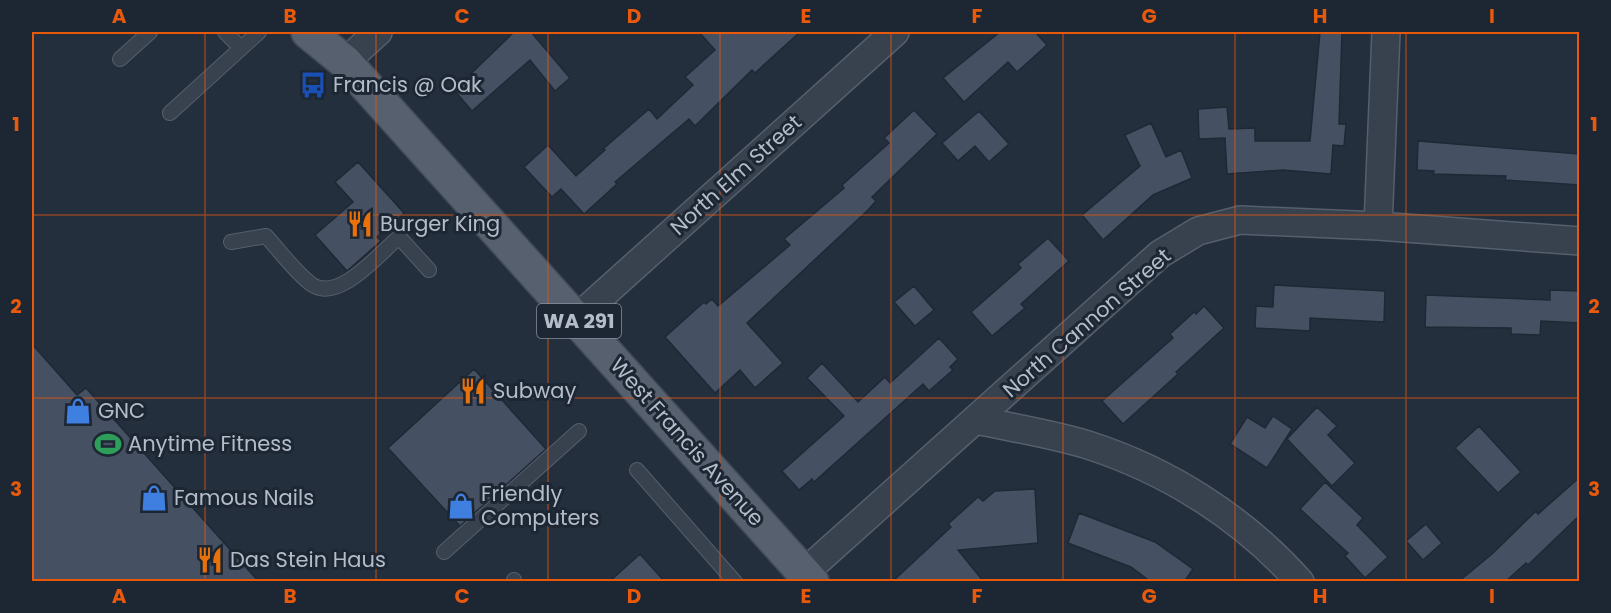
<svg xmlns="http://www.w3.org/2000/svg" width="1611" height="613" viewBox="0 0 1611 613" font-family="Poppins,sans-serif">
<rect width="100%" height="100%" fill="#242f3e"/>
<!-- building -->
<path fill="#455162" stroke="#1f2835" stroke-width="1.5" d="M514 32H531L570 78 555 91 530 60 472 111 454 90Z
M699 32H800L755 73 752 70 695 126 689 119 615 182 617 184 584 214 561 189 552 197 524 167 548 145 576 176 605 150 603 149 649 109 657 119 693 85 685 77 715 50Z
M1000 32H1035L1047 45 1017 72 1008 62 964 102 943 78Z
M1320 32H1342L1339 124H1346L1344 146 1333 145 1331 174 1283 170 1227 174 1225 138 1199 139 1198 109 1227 107 1229 129 1255 128V141H1310Z
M914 110 937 134 872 197 876 201 868 210 747 323 783 363 755 388 740 370 715 393 665 337 704 302 706 304 712 299 718 306 790 245 784 239 844 188 842 185 889 143 884 138Z
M979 111 1009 144 989 162 975 146 958 161 942 143Z
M1151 123 1166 157 1181 150 1192 178 1153 195 1103 240 1082 215 1140 166 1125 135Z
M1418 141 1580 154V185L1505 180 1506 176 1433 174 1434 171 1417 170Z
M358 162 404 213 377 237 381 241 347 271 315 235 353 202 335 182Z
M1048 238 1069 261 1021 304 1025 308 992 336 971 312 1021 268 1018 264Z
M1274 285 1385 291 1384 322 1310 318V331L1255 328 1256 306 1273 307Z
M914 286 934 310 915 326 894 302Z
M1550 290 1580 291V323L1541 321 1540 335 1511 334V328L1425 327 1426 295 1550 300Z
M1204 306 1224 328 1176 372 1178 374 1123 424 1102 401 1173 338 1170 334 1194 312 1196 314Z
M939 338 958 359 950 367 953 370 929 391 923 384 814 482 812 479 799 490 782 471 844 416 807 378 822 363 858 402 885 377 890 383Z
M32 344 77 395 86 388 259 582H32Z
M474 369 546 449 460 526 388 448Z
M1317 407 1337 426 1328 435 1355 463 1332 486 1287 439Z
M1273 416 1292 429 1267 468 1230 444 1247 417 1265 428Z
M1479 426 1521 472 1498 493 1455 448Z
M1580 477V515L1528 565 1526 563 1505 582H1458L1492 554 1536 511 1538 514Z
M1325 482 1363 518 1357 525 1388 557 1365 578 1345 556 1348 553 1300 509Z
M1035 489 1038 543 958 550 984 582H892L951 527 948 524 978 497 983 501 995 491Z
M1079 513 1155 542 1193 569 1184 582H1151L1131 567 1068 543Z
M1426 524 1442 543 1423 560 1406 541Z
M640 554 665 582H609Z"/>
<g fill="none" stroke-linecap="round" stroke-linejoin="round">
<!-- service casing -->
<g stroke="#565f6c" stroke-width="16">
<path id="service" d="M225 32 241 48
M120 59 150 32
M170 113 259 32
M231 242 266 236C280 251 294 271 311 284 338 304 379 254 399 237L429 270
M637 470 735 582
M444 552 579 431
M514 580V582"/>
</g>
<!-- minor casing -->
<g stroke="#565f6c" stroke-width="30">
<path id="minor" d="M345 62 378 32
M1378 226 1580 241
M577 318 895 32
M977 420C1013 428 1052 434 1088 445 1169 471 1243 518 1300 582
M804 573 1160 254 1198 231 1240 220 1378 226 1386 32"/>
</g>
<!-- primary casing -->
<g stroke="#414a57" stroke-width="36">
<path id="primary" d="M308 32 345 62 812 582"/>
</g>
<!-- service -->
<use href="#service" stroke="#38414e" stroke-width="14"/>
<!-- minor -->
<use href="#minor" stroke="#38414e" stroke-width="27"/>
<!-- primary -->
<use href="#primary" stroke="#56606e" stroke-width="33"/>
</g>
<!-- grid -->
<path fill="none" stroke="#e8590c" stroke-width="1.5" stroke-opacity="0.55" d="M205 32V582M376 32V582M548 32V582M720 32V582M891 32V582M1063 32V582M1235 32V582M1406 32V582M32 215H1580M32 398H1580"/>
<!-- icons -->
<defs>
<g id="bus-bare" transform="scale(2.07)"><path d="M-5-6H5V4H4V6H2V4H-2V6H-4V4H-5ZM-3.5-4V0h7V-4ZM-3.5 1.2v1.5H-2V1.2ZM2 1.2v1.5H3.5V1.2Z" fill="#1a4fb4" stroke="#1d2633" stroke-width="2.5" paint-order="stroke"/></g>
<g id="restaurant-bare" transform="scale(2.07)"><path d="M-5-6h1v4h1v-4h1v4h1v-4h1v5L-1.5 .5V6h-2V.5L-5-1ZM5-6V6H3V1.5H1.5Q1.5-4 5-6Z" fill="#e8710a" stroke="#1d2633" stroke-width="2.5" paint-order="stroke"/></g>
<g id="shop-bare" transform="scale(2.07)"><path d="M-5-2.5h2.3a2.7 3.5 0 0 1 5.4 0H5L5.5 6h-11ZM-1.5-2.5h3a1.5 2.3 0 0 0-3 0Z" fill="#3f7fe0" stroke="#1d2633" stroke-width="2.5" paint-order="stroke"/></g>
<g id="stadium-bare" transform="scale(2.07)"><path d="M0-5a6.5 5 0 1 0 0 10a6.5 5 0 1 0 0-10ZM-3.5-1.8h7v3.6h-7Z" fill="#2e9e5b" stroke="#1d2633" stroke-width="2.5" paint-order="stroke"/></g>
</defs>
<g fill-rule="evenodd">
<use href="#bus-bare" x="313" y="85"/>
<use href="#restaurant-bare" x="360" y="224"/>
<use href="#restaurant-bare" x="473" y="391"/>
<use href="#shop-bare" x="78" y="411"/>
<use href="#stadium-bare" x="108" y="444"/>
<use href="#shop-bare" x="154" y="498"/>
<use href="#shop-bare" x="461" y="506"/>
<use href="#restaurant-bare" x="210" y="560"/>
</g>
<g text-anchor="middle" stroke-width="6" stroke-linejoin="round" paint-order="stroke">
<!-- shield labels -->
<rect fill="#1d2633" stroke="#878f9c" stroke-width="1.5" x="537" y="304" width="84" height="34" rx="4.5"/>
<g font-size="20" font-weight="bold" fill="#b4bcc9">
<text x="579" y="328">WA 291</text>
</g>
<!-- poi labels -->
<g font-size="21" fill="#b4bcc9" stroke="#1d2633" text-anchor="start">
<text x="333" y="92">Francis @ Oak</text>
<text x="380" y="231">Burger King</text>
<text x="493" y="398">Subway</text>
<text x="98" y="418">GNC</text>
<text x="128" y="451">Anytime Fitness</text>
<text x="481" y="501">Friendly<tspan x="481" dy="24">Computers</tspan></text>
<text x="174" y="505">Famous Nails</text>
<text x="230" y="567">Das Stein Haus</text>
</g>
<!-- street labels -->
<g font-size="21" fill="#b4bcc9" stroke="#1d2633">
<text transform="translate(736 175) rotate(-42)" y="7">North Elm Street</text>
<text transform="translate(1087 323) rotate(-41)" y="7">North Cannon Street</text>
<text transform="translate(687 442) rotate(48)" y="7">West Francis Avenue</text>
</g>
</g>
<!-- border -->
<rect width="1611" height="613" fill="none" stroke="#1d2633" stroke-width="66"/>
<rect x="33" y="33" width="1545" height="547" fill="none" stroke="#e8590c" stroke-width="2"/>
<g font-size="20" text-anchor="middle" font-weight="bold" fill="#e8590c">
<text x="119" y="23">A</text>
<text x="290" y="23">B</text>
<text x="462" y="23">C</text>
<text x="634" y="23">D</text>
<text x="806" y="23">E</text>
<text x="977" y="23">F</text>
<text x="1149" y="23">G</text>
<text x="1320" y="23">H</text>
<text x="1492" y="23">I</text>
<text x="16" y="131">1</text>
<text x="1594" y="131">1</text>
<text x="16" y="313">2</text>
<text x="1594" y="313">2</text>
<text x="16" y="496">3</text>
<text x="1594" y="496">3</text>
<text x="119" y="603">A</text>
<text x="290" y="603">B</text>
<text x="462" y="603">C</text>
<text x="634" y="603">D</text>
<text x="806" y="603">E</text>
<text x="977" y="603">F</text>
<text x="1149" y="603">G</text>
<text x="1320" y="603">H</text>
<text x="1492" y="603">I</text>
</g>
</svg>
